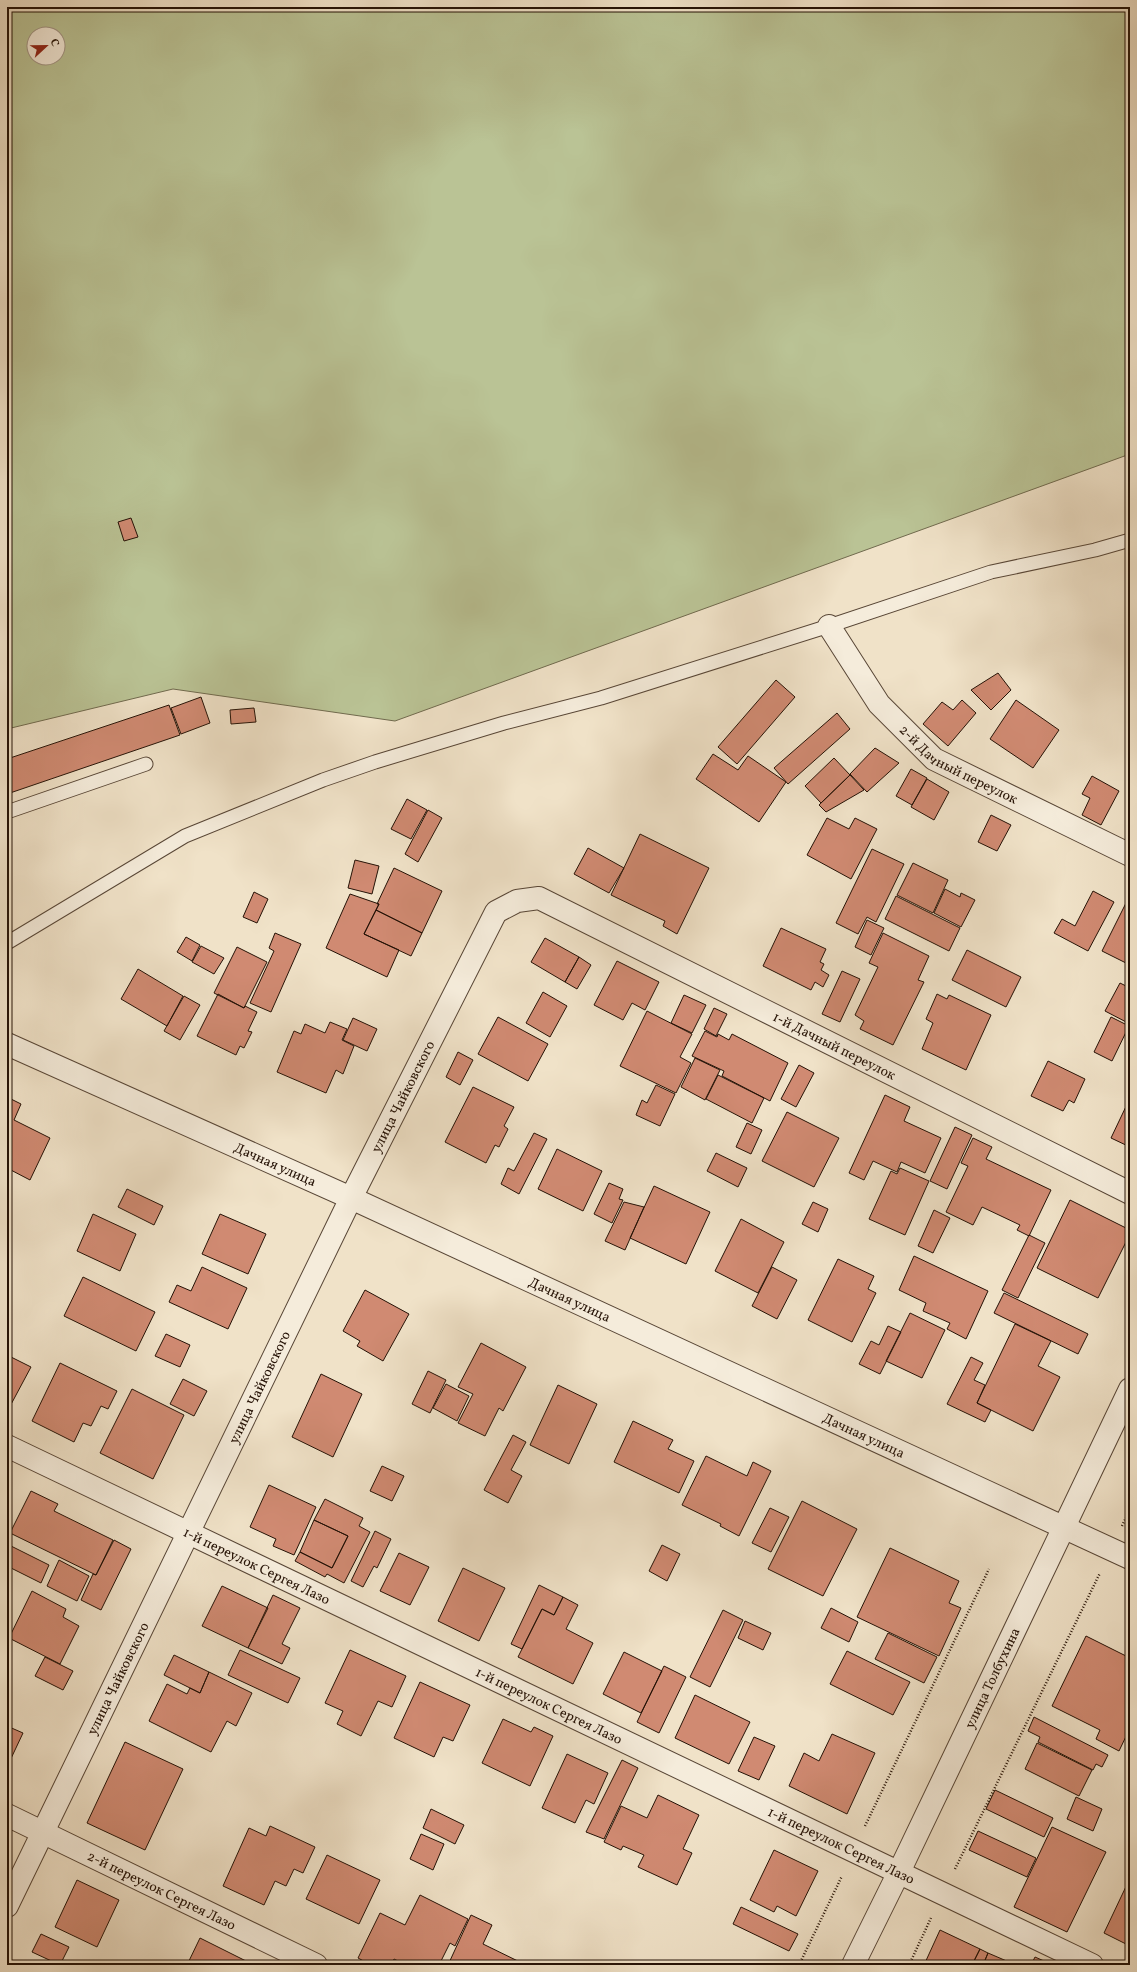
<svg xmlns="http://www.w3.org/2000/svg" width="1137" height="1972" viewBox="0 0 1137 1972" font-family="Vollkorn,serif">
<rect width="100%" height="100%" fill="#f0e2c8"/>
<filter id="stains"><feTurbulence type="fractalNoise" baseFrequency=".005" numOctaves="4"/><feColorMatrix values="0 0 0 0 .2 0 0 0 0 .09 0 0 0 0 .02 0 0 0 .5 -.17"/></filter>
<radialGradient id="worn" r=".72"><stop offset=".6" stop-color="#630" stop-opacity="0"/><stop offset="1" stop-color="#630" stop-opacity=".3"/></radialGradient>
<!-- green -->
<path fill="#bac395" stroke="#706a4e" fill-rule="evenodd" d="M7 7H1130V454L395 721 173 689 7 729ZM34 34H58V58H34Z"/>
<!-- building -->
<path fill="#d08a72" stroke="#251206" d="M131 518 138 537 124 541 118 522Z
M998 673 1011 690 991 710 971 690Z
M776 680 795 697 737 764 718 747Z
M201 697 210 723 181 734 171 708Z
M962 700 976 713 948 746 923 724 942 702 953 710Z
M1016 700 1059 730 1033 768 990 739Z
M169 705 180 735 7 794V759Z
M254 708 256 722 231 724 230 710Z
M837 713 850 729 788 784 774 768Z
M875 748 899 763 867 792 850 774Z
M713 754 738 770 748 756 786 782 759 822 696 779Z
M834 758 850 775 821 803 805 786Z
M911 769 927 778 912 805 896 796Z
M850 775 864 790 826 812 819 805Z
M1092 776 1119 791 1101 825 1082 815 1090 798 1082 794Z
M927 779 949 792 934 820 911 807Z
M407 799 427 810 411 839 391 829Z
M428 810 442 818 418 862 405 854Z
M991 815 1011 825 997 851 978 842Z
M827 818 849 829 855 818 877 829 851 879 807 855Z
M640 834 709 868 677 934 663 926 665 921 611 895Z
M588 848 624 868 609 893 574 874Z
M872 849 904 864 876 922 867 917 858 934 836 923Z
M355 860 379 866 372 894 348 888Z
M913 863 948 880 933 913 897 895Z
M394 868 442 891 422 933 376 910 379 904H377Z
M945 889 960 897 961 893 975 900 961 927 934 913Z
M1093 891 1114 902 1088 951 1054 933 1062 919 1075 926Z
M254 892 268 899 257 923 243 917Z
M350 894 379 904 364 934 399 950 387 977 326 948Z
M896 896 960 928 949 951 885 919Z
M1129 897 1130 898V965L1102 951Z
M376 910 422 933 411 956 364 934Z
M867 920 884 928 871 955 855 947Z
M781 928 826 949 820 962 824 964 821 970 829 975 823 987 815 982 811 990 763 966Z
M275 933 301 944 271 1012 250 1003 274 951 269 948Z
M883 933 929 956 918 980 924 982 893 1045 860 1029 864 1021 855 1015 878 967 869 963Z
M186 937 200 945 192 961 177 952Z
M545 938 579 957 565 982 531 962Z
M201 946 224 958 214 974 192 962Z
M237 947 267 962 244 1008 214 993Z
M967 950 1021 977 1006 1007 952 980Z
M579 957 591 965 577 989 565 982Z
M617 961 659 982 645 1010 632 1003 623 1020 594 1005Z
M138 969 183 996 167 1026 121 999Z
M842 971 860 979 840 1022 822 1014Z
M1120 983 1130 988V1024L1105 1011Z
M543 992 567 1006 550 1037 526 1023Z
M218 994 244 1008 245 1006 257 1012 248 1031 252 1032 244 1048 240 1046 236 1055 197 1036Z
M937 994 947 999 949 995 991 1015 966 1070 922 1049 933 1023 926 1019Z
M684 995 706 1005 692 1033 671 1023Z
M184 996 200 1005 180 1040 164 1031Z
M714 1008 727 1014 716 1036 704 1029Z
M647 1011 692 1034 680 1057 691 1063 676 1093 620 1066Z
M498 1017 548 1044 528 1081 478 1054Z
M1111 1017 1129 1026 1112 1061 1094 1052Z
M353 1018 377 1029 367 1051 343 1040Z
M330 1022 347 1029 342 1040 354 1046 343 1074 336 1070 326 1093 277 1072 294 1031 301 1034 305 1024 325 1033Z
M705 1031 717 1037 718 1034 729 1040 732 1034 788 1063 770 1101 722 1076 724 1071 692 1056Z
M458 1052 473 1060 460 1085 446 1077Z
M695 1058 720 1070 705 1100 681 1087Z
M1048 1061 1085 1079 1074 1103 1069 1100 1063 1111 1031 1096Z
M799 1065 814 1073 796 1107 781 1099Z
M718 1075 764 1098 752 1123 706 1099Z
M656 1085 675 1094 660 1126 636 1115 642 1100 647 1103Z
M473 1087 514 1107 504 1126 508 1129 499 1147 495 1145 486 1163 445 1142Z
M885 1095 910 1107 904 1121 941 1138 925 1173 901 1162 897 1172 873 1161 864 1180 849 1173Z
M7 1097 21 1104 14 1120 50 1138 30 1180 7 1168Z
M1130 1098V1147L1111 1138Z
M787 1112 839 1138 814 1187 762 1161Z
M747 1123 762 1130 751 1154 736 1147Z
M955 1127 972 1135 947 1189 930 1181Z
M534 1133 547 1139 519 1194 501 1184 508 1168 514 1171Z
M973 1138 992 1147 986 1159 1051 1190 1029 1236 1017 1230 1020 1225 982 1207 973 1225 946 1212 968 1166 961 1163Z
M557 1149 602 1171 583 1211 538 1189Z
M716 1153 747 1168 738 1187 707 1171Z
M900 1168 929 1181 905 1235 869 1219 891 1171 897 1174Z
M609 1183 623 1189 619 1199 623 1200 612 1223 594 1214Z
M654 1186 710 1212 686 1264 630 1238Z
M127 1189 163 1206 154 1225 118 1207Z
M1070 1200 1130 1230V1234L1098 1298 1037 1268Z
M624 1202 644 1207 625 1250 605 1241Z
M813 1202 828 1209 818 1232 802 1224Z
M934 1210 950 1218 933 1253 918 1246Z
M93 1214 136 1234 120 1271 77 1251Z
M220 1214 266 1234 248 1274 202 1254Z
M741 1219 784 1242 758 1293 715 1271Z
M1029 1235 1045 1243 1018 1298 1002 1290Z
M914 1256 988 1291 966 1339 947 1329 950 1323 923 1311 926 1303 899 1290Z
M838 1259 874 1276 868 1289 876 1293 852 1342 808 1320Z
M202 1267 247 1288 228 1329 169 1302 177 1285 191 1291Z
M772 1267 797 1280 777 1319 752 1306Z
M83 1277 155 1312 136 1351 64 1316Z
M365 1290 409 1314 383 1361 357 1346 360 1341 343 1331Z
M1004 1293 1088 1334 1078 1354 994 1313Z
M910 1313 945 1330 922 1378 886 1361Z
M1015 1324 1051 1341 1038 1366 1060 1377 1033 1431 977 1403Z
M888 1326 901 1332 880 1374 859 1364 871 1341 879 1345Z
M166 1334 190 1345 180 1367 155 1356Z
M481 1343 526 1367 503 1411 499 1408 485 1436 458 1423 473 1394 458 1387Z
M7 1355 31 1367 8 1410 7 1409Z
M971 1357 983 1363 974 1380 985 1385 977 1403 991 1410 985 1422 947 1404Z
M60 1363 117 1391 108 1409 101 1406 91 1426 83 1423 74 1442 32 1421Z
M428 1371 446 1380 430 1413 412 1404Z
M321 1374 362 1394 333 1457 292 1437Z
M183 1379 207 1391 194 1416 170 1404Z
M446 1384 469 1396 457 1421 433 1408Z
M558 1385 597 1404 569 1464 530 1445Z
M132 1389 184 1415 153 1479 100 1453Z
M633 1421 673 1440 668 1449 694 1461 679 1493 614 1462Z
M513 1435 526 1442 511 1470 522 1476 508 1503 484 1490Z
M706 1456 747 1476 753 1462 771 1471 739 1536 720 1526 721 1524 682 1505Z
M382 1466 404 1476 392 1501 370 1491Z
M269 1485 316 1507 294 1555 273 1546 276 1539 250 1527Z
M31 1491 58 1504 54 1511 113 1540 96 1575 10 1533Z
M325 1499 363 1518 359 1526 370 1532 344 1583 327 1574 325 1577 295 1561 300 1552 332 1568 348 1536 314 1520Z
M802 1501 857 1529 823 1596 768 1569Z
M770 1508 789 1517 771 1552 752 1543Z
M314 1520 348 1536 332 1568 300 1552Z
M375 1531 391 1539 377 1568 374 1566 363 1587 351 1581Z
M114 1540 131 1549 101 1610 81 1600 93 1574 96 1575Z
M7 1544 49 1565 41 1583 7 1566Z
M662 1545 680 1554 667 1581 649 1571Z
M890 1548 959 1581 949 1603 961 1608 939 1656 857 1617Z
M399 1553 429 1567 410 1605 380 1591Z
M59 1560 89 1576 77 1601 47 1586Z
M463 1568 505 1588 479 1641 438 1621Z
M539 1585 563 1597 554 1615 542 1609 522 1649 511 1644Z
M222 1586 268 1608 248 1648 202 1626Z
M32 1591 66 1609 63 1617 79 1626 60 1664 9 1638Z
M273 1595 300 1608 282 1644 290 1648 282 1664 248 1648Z
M563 1597 578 1605 566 1629 593 1643 573 1684 518 1657 542 1609 554 1615Z
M831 1608 858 1622 849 1642 821 1628Z
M723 1610 743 1620 710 1687 690 1677Z
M745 1621 771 1633 763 1650 738 1638Z
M888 1633 937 1657 924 1683 875 1659Z
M1086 1636 1130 1658V1709L1126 1716 1130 1718V1728L1119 1751 1096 1739 1100 1730 1052 1706Z
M240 1650 300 1678 288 1703 228 1675Z
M350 1650 406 1676 392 1707 378 1701 361 1736 337 1724 343 1711 325 1703Z
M847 1651 910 1682 893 1715 830 1684Z
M624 1652 662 1671 641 1713 603 1694Z
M174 1655 209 1672 200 1693 164 1675Z
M45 1657 73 1671 63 1690 35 1676Z
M664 1666 686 1677 659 1733 637 1722Z
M209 1672 252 1693 236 1726 227 1721 211 1752 149 1721 167 1684 187 1694 190 1688 200 1693Z
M420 1682 470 1705 453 1741 443 1737 434 1757 394 1738Z
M695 1695 750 1722 729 1764 675 1738Z
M1034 1717 1108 1755 1102 1767 1096 1764 1093 1770 1038 1742 1040 1737 1028 1731Z
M503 1719 531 1732 534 1727 553 1736 530 1786 482 1763Z
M7 1726 23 1733 7 1767Z
M832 1734 875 1753 847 1814 789 1786 804 1753 819 1761Z
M754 1737 775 1746 759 1780 738 1771Z
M125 1742 183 1769 145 1850 87 1823Z
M1037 1743 1092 1770 1079 1796 1025 1769Z
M567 1754 608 1773 594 1804 586 1800 575 1823 542 1808Z
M622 1760 638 1768 604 1839 586 1832Z
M995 1790 1053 1818 1044 1837 986 1809Z
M658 1795 699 1815 683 1849 692 1853 677 1885 638 1867 644 1855 623 1846 621 1850 604 1842 621 1806 647 1818Z
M1076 1797 1102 1809 1093 1831 1067 1819Z
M431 1809 464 1825 455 1844 423 1828Z
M270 1826 315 1847 303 1873 294 1869 286 1886 275 1881 264 1905 223 1886 249 1828 266 1836Z
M1052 1827 1106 1852 1067 1932 1014 1907Z
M978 1831 1036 1858 1027 1877 969 1850Z
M421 1834 444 1844 433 1870 410 1859Z
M774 1850 818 1871 796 1916 777 1906 774 1912 750 1900Z
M327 1855 380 1880 359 1924 306 1899Z
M1130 1878V1946L1104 1933Z
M77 1880 119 1900 97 1947 55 1927Z
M420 1895 468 1919 455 1946 450 1943 439 1965H406L394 1959 391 1965H371L358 1958 380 1913 405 1925Z
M741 1907 798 1934 789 1951 733 1924Z
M471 1915 492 1925 483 1944 526 1965H448Z
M940 1930 980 1949 972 1965H924Z
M41 1934 69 1947 60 1965 32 1952Z
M200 1938 248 1962 247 1965H187Z
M980 1949 988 1953 983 1965H972Z
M988 1953 1016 1965H983Z
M1035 1957 1053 1965H1031Z"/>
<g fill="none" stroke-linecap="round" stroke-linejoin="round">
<!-- service casing -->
<g stroke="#584636" stroke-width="15">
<path id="service" d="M7 812 146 764
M7 943 185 836 323 780 375 762 504 723 601 698 829 626 991 572 1095 550 1130 540"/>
</g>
<!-- minor casing -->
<g stroke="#584636" stroke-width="24">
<g id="minor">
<path id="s1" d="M829 626 879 704 934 759 1130 855"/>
<path id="s2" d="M7 1044 351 1198 1130 1558"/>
<path id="s3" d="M7 1446 1092 1965"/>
<path id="s4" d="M7 1815 316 1965"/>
<path id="s5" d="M7 1906 351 1198 496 912 517 901 539 898 1130 1193"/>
<path id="s6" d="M853 1965 899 1872 1130 1389"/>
</g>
</g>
<!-- path -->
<path stroke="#251206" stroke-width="2.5" stroke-dasharray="1 2" stroke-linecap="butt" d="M1122 1526 1130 1509
M865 1826 989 1569
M955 1869 1100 1573
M799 1965 842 1876
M909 1965 931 1918"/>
<!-- service -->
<use href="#service" stroke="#f5ecdb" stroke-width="13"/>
<!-- minor -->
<use href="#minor" stroke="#f5ecdb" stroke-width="22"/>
</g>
<g text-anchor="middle" stroke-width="3.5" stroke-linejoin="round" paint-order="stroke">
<!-- street labels -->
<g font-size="14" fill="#251206" stroke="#f5ecdb">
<text dy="5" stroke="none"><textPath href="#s1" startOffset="194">2-й Дачный переулок</textPath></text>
<text dy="5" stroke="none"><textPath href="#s5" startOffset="1484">1-й Дачный переулок</textPath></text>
<text dy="5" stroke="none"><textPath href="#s5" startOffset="901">улица Чайковского</textPath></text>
<text dy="5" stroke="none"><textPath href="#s2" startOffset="294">Дачная улица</textPath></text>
<text dy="5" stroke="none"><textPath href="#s2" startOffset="618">Дачная улица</textPath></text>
<text dy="5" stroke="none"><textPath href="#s5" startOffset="577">улица Чайковского</textPath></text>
<text dy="5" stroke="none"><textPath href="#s2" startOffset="942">Дачная улица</textPath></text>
<text dy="5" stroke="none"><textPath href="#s3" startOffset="277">1-й переулок Сергея Лазо</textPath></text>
<text dy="5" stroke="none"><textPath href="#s6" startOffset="319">улица Толбухина</textPath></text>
<text dy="5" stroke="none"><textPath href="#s5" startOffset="253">улица Чайковского</textPath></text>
<text dy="5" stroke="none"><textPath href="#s3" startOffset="601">1-й переулок Сергея Лазо</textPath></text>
<text dy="5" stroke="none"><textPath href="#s3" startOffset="925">1-й переулок Сергея Лазо</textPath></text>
<text dy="5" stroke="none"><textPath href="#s4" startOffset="172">2-й переулок Сергея Лазо</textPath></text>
</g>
</g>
<!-- margin -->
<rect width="1137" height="1972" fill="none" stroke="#f0e2c8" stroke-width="24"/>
<rect x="8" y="8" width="1121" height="1956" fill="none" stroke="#251206" stroke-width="2"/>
<rect x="12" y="12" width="1113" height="1948" fill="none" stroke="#251206"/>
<!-- north arrow -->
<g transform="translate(46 46) rotate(68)"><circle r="19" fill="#f5ecdb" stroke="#a29586"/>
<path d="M0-3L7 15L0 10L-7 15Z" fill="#8f2418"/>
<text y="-6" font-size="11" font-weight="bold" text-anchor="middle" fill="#251206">С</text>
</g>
<rect width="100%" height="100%" filter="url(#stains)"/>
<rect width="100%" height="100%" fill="url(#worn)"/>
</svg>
